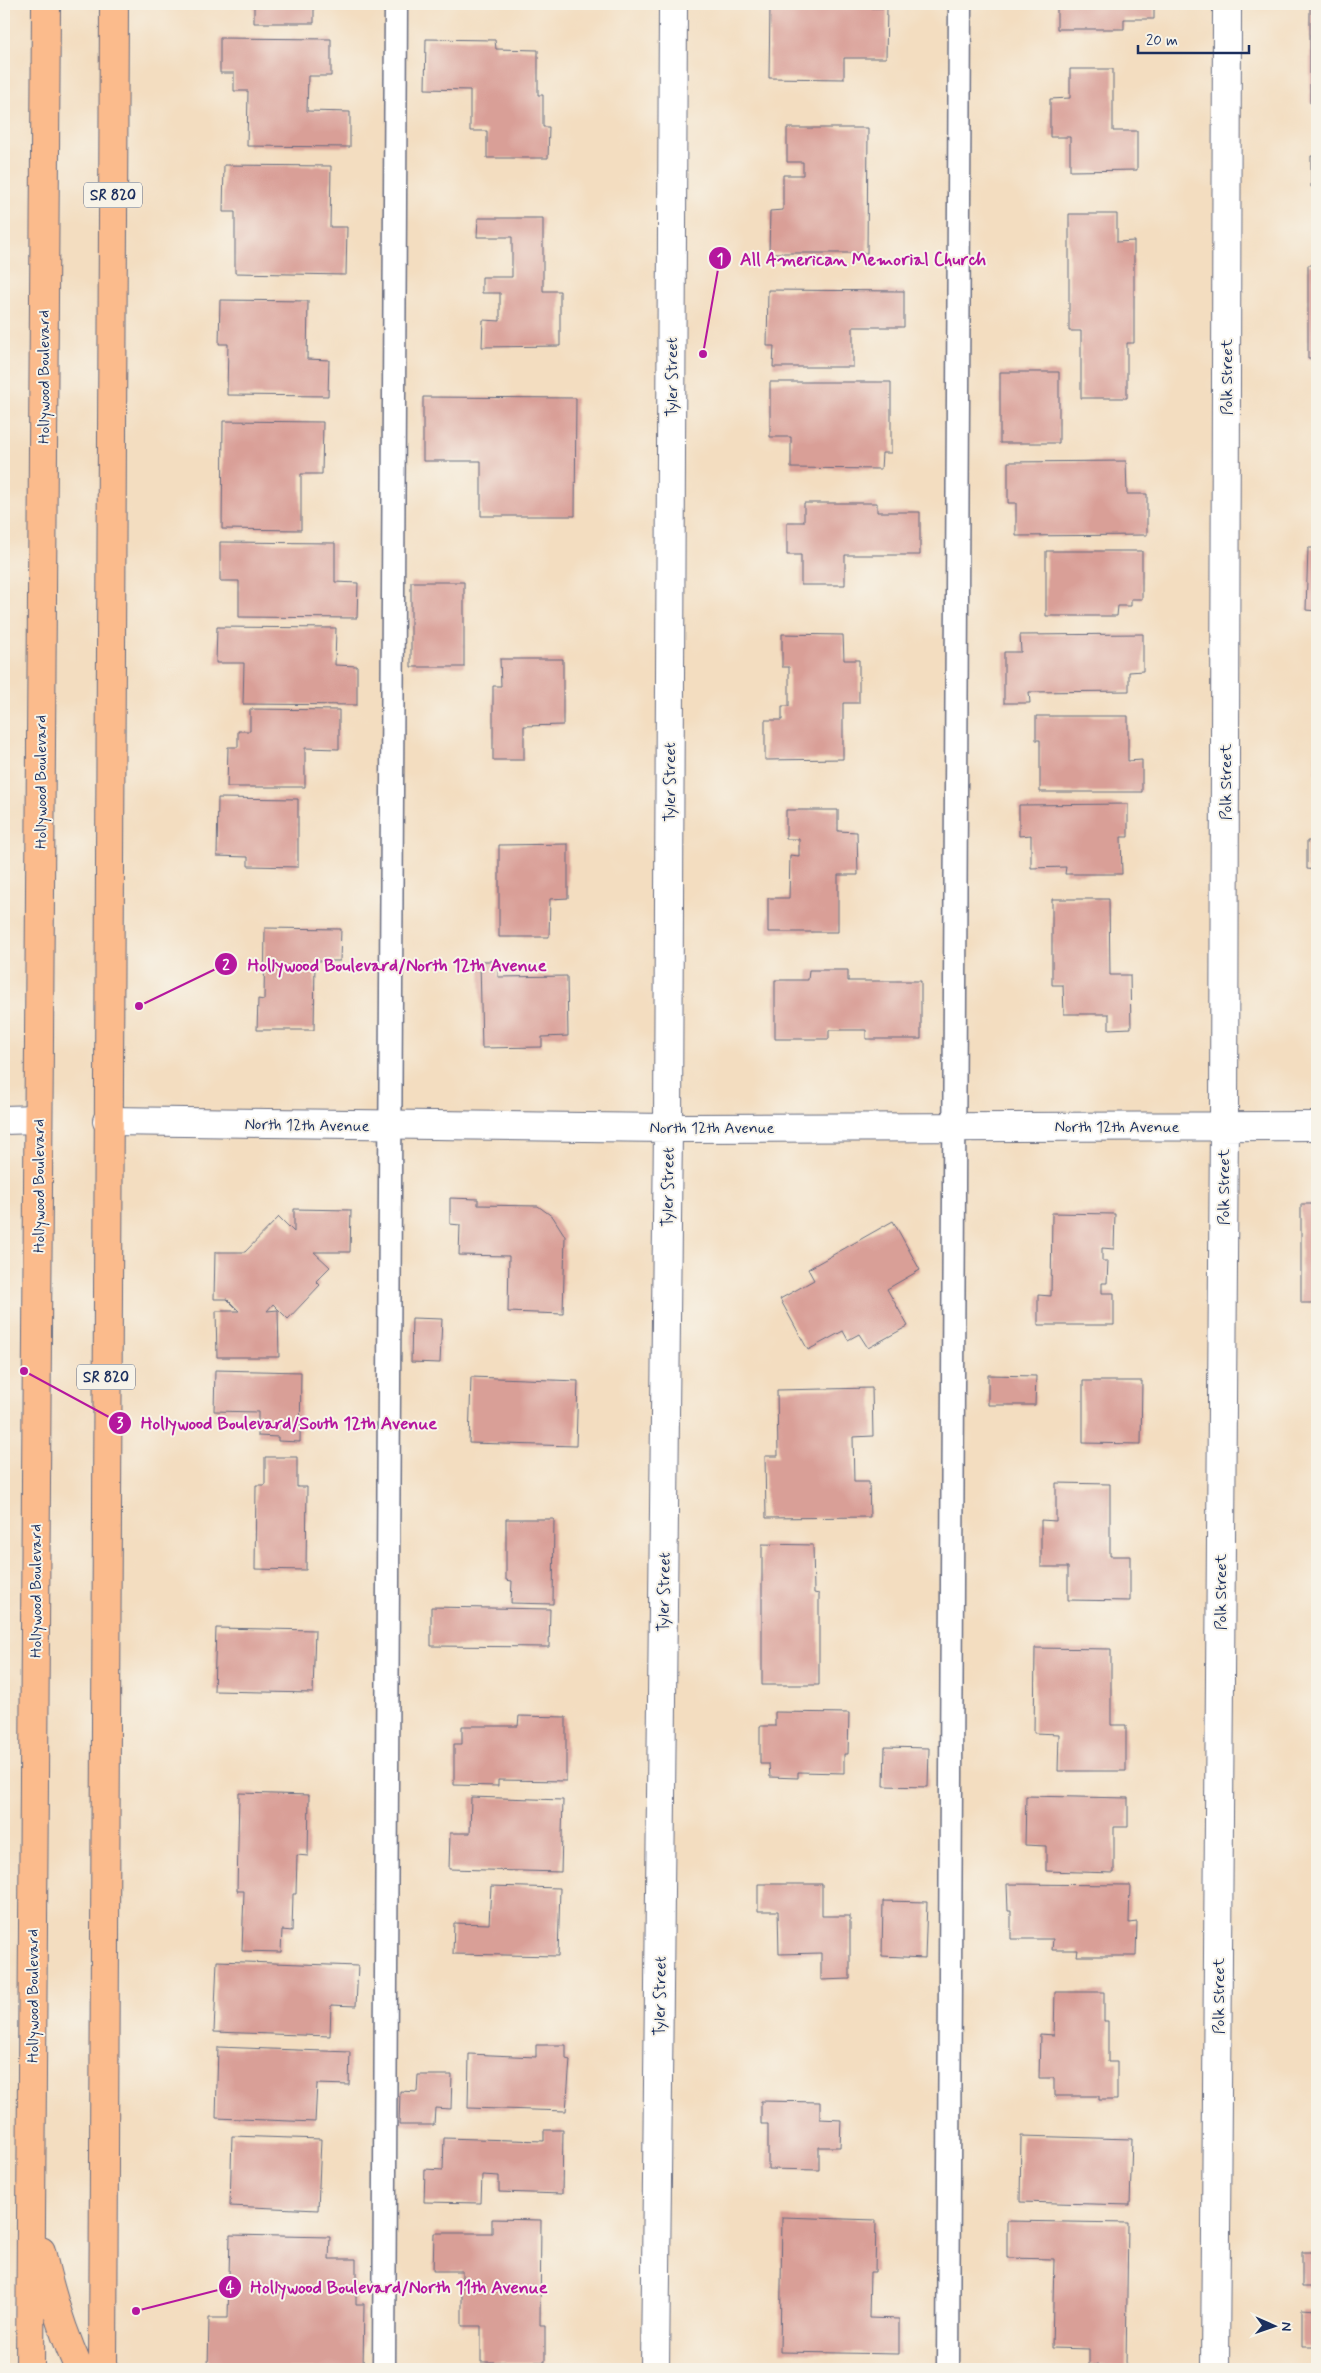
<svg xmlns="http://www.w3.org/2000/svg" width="1321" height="2373" viewBox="0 0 1321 2373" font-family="Mynerve,sans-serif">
<rect width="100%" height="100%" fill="#f7f3e8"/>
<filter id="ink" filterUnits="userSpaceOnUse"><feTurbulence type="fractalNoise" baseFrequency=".02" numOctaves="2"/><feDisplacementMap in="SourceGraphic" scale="10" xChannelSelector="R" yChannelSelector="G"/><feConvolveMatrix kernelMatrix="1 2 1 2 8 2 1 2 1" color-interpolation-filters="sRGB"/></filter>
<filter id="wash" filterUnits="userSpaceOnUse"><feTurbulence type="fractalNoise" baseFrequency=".0096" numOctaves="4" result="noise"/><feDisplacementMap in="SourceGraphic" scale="20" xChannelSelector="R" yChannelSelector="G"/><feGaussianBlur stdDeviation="1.12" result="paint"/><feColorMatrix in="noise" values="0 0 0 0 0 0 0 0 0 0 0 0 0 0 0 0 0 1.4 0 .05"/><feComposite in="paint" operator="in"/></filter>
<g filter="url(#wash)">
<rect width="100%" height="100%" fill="#f3ddc0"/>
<g id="blocks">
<!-- building -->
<path fill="#d99f97" d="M254 4H314V23H254Z
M770 4H872V8H887L886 58H844V79L769 78Z
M1057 4H1154V19H1124V29H1057Z
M1310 4H1317V103H1310Z
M220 38 331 39V76H308L307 111 350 112V147L247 146 248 91H234V73H220Z
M426 39 495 40 496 49 538 50V95H543V127H549L548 158H487V131H470V90L425 89Z
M1070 69H1113V131H1137V170L1070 171V137H1050V99L1070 98Z
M787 128H868L867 253H769L770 211 783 210V175H803V162H787Z
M1311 156H1317V187H1311Z
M224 165 331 166 330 227H347L346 275 235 273V212H223Z
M1069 214H1117V242L1134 241V343H1127V398H1081V331H1069Z
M478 218H543V291H560V346L482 347 483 320 500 321V293H482V277H512V237H477Z
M1308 265H1317V359H1308Z
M768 290 904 291V327H853V367H773L774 346H767Z
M220 300 308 301 307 359 329 360 328 396 227 395 228 344H219Z
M1000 372H1059V443H1000Z
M770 382H891V453H882L881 469 791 468V437H770Z
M423 397 576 398 575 516H481V461H423Z
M223 421 323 422 322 474H301V530L222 529Z
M1126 461 1127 494H1147V535L1016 536V503H1008V462Z
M804 503H877V512H920V555H845V585H801V555H787V522H804Z
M220 542 335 543V582L358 583 357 618 239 617V581H220Z
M1308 548H1317V611L1306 610Z
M1046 551H1142V599H1131V606H1118L1117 616H1046Z
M411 582H464V667H411Z
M217 627 336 628 335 665 357 666V705L243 704 244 663H216Z
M782 634 843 635 844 660H859V703H843V759L765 760V720H782V706H789V667H782Z
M1143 634V671L1129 672V691L1029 692 1030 703H1004V652H1021L1020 635Z
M500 659H563V725L524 726V760H493V686H501Z
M250 709 339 710V749L305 748V787H227L228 747H238V731H250Z
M1036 716H1128V761L1142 760V792H1040V740H1036Z
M1315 736H1317V772H1315Z
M218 798 298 799V867L248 866V857L217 856Z
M1128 804V837H1121L1122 874H1065L1066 867 1031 868V835L1019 836V805Z
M786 810H838V831L857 832 858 875H838V932H768V898H789L790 855 799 856V839H786Z
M1307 841H1317V870L1307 869Z
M568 844V898L550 899 549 937H499V845Z
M1316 874H1317V918H1315Z
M1052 899H1109L1110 975H1130L1131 1028 1109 1029V1014H1064L1063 985H1052Z
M265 928 341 929 340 961H315L314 1030H257L258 999 264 1000Z
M1313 940H1317V982H1313Z
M480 961H498V977L567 976 568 1036 542 1037V1047L482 1048Z
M809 970H848V981H921V1039H866V1030H829V1039H775V980H808Z
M450 1198 478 1199V1205L538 1206 553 1217 565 1236 563 1314 508 1312 509 1256 459 1255 460 1225 450 1224Z
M1301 1204H1317V1303H1301Z
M294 1209 351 1210 350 1252H314L330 1267 316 1281 320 1285 288 1319 273 1304 267 1311 278 1310 279 1357H217L216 1311H239L227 1299H214L215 1252H245L279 1217 294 1232Z
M1052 1213 1115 1214 1114 1249 1102 1248V1261H1108L1107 1283H1102V1293H1114V1325H1038V1295L1051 1296Z
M893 1221 920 1270 887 1289 908 1326 868 1348 859 1334 848 1340 843 1331 808 1350 780 1299 814 1280 808 1269Z
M412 1318 442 1319 440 1363 411 1362Z
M215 1370 301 1372 300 1442 278 1441V1437L258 1436V1412L214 1411Z
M988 1375 1036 1376 1035 1405H988Z
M471 1377 578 1381 576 1446 469 1443Z
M1083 1381H1142L1141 1444 1083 1443Z
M872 1388 873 1436 853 1437 854 1482H869L870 1517 766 1518 765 1456H778L777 1390Z
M265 1457H297V1487H307L306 1570 255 1569 256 1485H265Z
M1056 1483 1110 1484V1556H1130V1601L1068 1600V1567H1041V1520L1056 1521Z
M506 1519H554L553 1604 511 1603 512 1581 506 1580Z
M762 1544 813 1545 814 1593 819 1594V1685H762Z
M431 1607 550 1609 549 1647 431 1646Z
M216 1628 315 1630 313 1693 214 1691Z
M1035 1648 1111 1649V1725H1126V1771H1058L1059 1734 1034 1733Z
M775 1712 849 1713 848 1754H844V1773L798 1772V1778L770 1777 769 1764H760V1726H775Z
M519 1716 566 1717V1781L498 1780V1786L454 1785V1744H462V1726H518Z
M885 1747 929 1748 928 1787 884 1786Z
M239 1793 309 1795 308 1856 297 1855 296 1894H293L292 1931 282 1930 281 1952 242 1951 244 1891H237Z
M1026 1796 1128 1798V1827H1114V1873L1046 1871V1846L1025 1845Z
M471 1797 563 1800 561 1872 449 1869 450 1833H470Z
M758 1884H822V1916H850V1979L821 1980V1953L779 1954 778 1911H758Z
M1007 1884 1130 1885 1129 1923 1137 1922 1136 1956H1077L1078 1950H1052L1053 1939H1011V1911H1008Z
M491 1886 560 1888 558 1956 453 1954 454 1923 489 1924Z
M883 1901 927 1902 925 1958 882 1956Z
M217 1961 358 1966 356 2006 331 2005 330 2036 214 2032Z
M1055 1992H1104V2021H1108V2062H1117V2100H1099V2096H1054V2078H1039L1040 2034 1054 2035Z
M536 2045H566V2059L570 2060 566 2111 468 2108 469 2054 536 2057Z
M218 2047 350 2052 349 2085 317 2084 315 2122 216 2118Z
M418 2075H452L451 2109 435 2108 434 2125H399L400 2091 417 2092Z
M761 2101 820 2102V2119L841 2120 840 2147H819V2170L768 2169V2124H761Z
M544 2130H563L562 2194 499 2192V2176L482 2175 481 2203 424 2202 425 2169 443 2170 444 2138 544 2141Z
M232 2136 321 2139 318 2210 230 2206Z
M1021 2136 1132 2139 1130 2205 1020 2202Z
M782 2217 876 2220 875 2272H870L869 2318 899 2319V2354L780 2352Z
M492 2219 541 2220 540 2325H545V2362H481V2326H462V2271H433L434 2233H492Z
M1007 2221 1128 2223 1126 2366 1089 2365V2349L1052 2348 1054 2259 1007 2258Z
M230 2235 330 2237 329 2259H356V2304H364L363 2369H208L209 2318H228Z
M1302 2252H1317V2287H1302Z
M1302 2309 1317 2310V2347H1302Z"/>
</g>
</g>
<g filter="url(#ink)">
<use href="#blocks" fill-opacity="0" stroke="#676c80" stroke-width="1"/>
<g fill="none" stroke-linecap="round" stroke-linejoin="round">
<!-- service casing -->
<g stroke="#676c80" stroke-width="25">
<path id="service" d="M384 2369 396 4
M948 2369 960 4"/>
</g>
<!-- minor casing -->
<g stroke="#676c80" stroke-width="30">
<path id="minor" d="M107 1121 668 1128 1317 1126
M655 2369 668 1128 673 4
M1215 2369 1224 1125 1227 4"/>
</g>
<!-- tertiary casing -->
<g stroke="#676c80" stroke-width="30">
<path id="tertiary" d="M4 1120 38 1119"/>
</g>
<!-- primary casing -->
<g stroke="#676c80" stroke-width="30">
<path id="primary" d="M41 2251C50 2292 62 2331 79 2369
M30 2369 46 4
M103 2369 114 4"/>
</g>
<!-- service -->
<use href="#service" stroke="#fff" stroke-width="22"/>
<!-- minor -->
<use href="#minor" stroke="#fff" stroke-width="28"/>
<!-- tertiary -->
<use href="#tertiary" stroke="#fff" stroke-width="28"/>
<!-- primary -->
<use href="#primary" stroke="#fbbb8c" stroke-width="28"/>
</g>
</g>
<g text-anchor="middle" stroke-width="4" stroke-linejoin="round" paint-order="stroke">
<!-- shield labels -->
<g fill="#f7f3e8" stroke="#5d6a87" stroke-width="1">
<rect x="84" y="182.5" width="58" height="25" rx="4"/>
<rect x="77" y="1364.5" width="58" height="25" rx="4"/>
</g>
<g font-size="15" font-weight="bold" fill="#1b2f5e">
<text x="113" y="200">SR 820</text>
<text x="106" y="1382">SR 820</text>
</g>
<!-- street labels -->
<g font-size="16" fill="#1b2f5e" stroke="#f7f3e8">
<text transform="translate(43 377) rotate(-90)" y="6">Hollywood Boulevard</text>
<text transform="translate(671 377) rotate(-90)" y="6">Tyler Street</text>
<text transform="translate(1226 377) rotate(-90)" y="6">Polk Street</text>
<text transform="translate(40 782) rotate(-90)" y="6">Hollywood Boulevard</text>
<text transform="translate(669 782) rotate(-90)" y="6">Tyler Street</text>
<text transform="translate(1225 782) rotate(-90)" y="6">Polk Street</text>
<text transform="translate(307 1124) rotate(1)" y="6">North 12th Avenue</text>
<text x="1117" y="1132">North 12th Avenue</text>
<text x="712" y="1133">North 12th Avenue</text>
<text transform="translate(38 1186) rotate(-90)" y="6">Hollywood Boulevard</text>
<text transform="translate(667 1187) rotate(-89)" y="6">Tyler Street</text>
<text transform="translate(1223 1187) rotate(-90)" y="6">Polk Street</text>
<text transform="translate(35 1591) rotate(-90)" y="6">Hollywood Boulevard</text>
<text transform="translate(663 1592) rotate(-89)" y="6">Tyler Street</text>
<text transform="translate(1220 1592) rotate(-90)" y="6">Polk Street</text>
<text transform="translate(32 1996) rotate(-90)" y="6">Hollywood Boulevard</text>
<text transform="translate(659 1996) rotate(-89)" y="6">Tyler Street</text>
<text transform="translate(1218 1996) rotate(-90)" y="6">Polk Street</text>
</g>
</g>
<!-- callouts -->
<path fill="none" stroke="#b5179e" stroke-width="2" d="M703 354L720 258M139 1006L226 964M24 1371L120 1423M136 2311L230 2287"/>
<g fill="#b5179e" stroke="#f7f3e8" stroke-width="2">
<circle cx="703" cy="354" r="5"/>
<circle cx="139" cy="1006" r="5"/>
<circle cx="24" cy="1371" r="5"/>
<circle cx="136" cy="2311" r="5"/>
<circle cx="720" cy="258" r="12"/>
<circle cx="226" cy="964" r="12"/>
<circle cx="120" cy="1423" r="12"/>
<circle cx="230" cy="2287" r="12"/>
</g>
<g font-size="15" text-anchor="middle" font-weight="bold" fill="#fff">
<text x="720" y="264">1</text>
<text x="226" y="970">2</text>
<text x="120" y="1428">3</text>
<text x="230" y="2292">4</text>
</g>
<g font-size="18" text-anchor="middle" font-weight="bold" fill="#b5179e" stroke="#f7f3e8" stroke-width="4" stroke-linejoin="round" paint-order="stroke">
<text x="863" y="265">All American Memorial Church</text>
<text x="397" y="971">Hollywood Boulevard/North 12th Avenue</text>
<text x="289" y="1429">Hollywood Boulevard/South 12th Avenue</text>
<text x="399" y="2293">Hollywood Boulevard/North 11th Avenue</text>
</g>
<!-- margin -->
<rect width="1321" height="2373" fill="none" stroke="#f7f3e8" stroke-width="20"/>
<!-- north arrow -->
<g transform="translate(1274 2326) rotate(92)" stroke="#f7f3e8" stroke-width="4" paint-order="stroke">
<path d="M0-4L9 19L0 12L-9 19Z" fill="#1b2f5e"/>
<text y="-8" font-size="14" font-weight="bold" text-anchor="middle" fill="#1b2f5e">N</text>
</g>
<!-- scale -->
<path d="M1138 45v8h111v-8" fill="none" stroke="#1b2f5e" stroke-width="2.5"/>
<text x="1146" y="45" font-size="15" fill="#1b2f5e" stroke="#f7f3e8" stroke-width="4" paint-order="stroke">20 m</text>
</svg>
